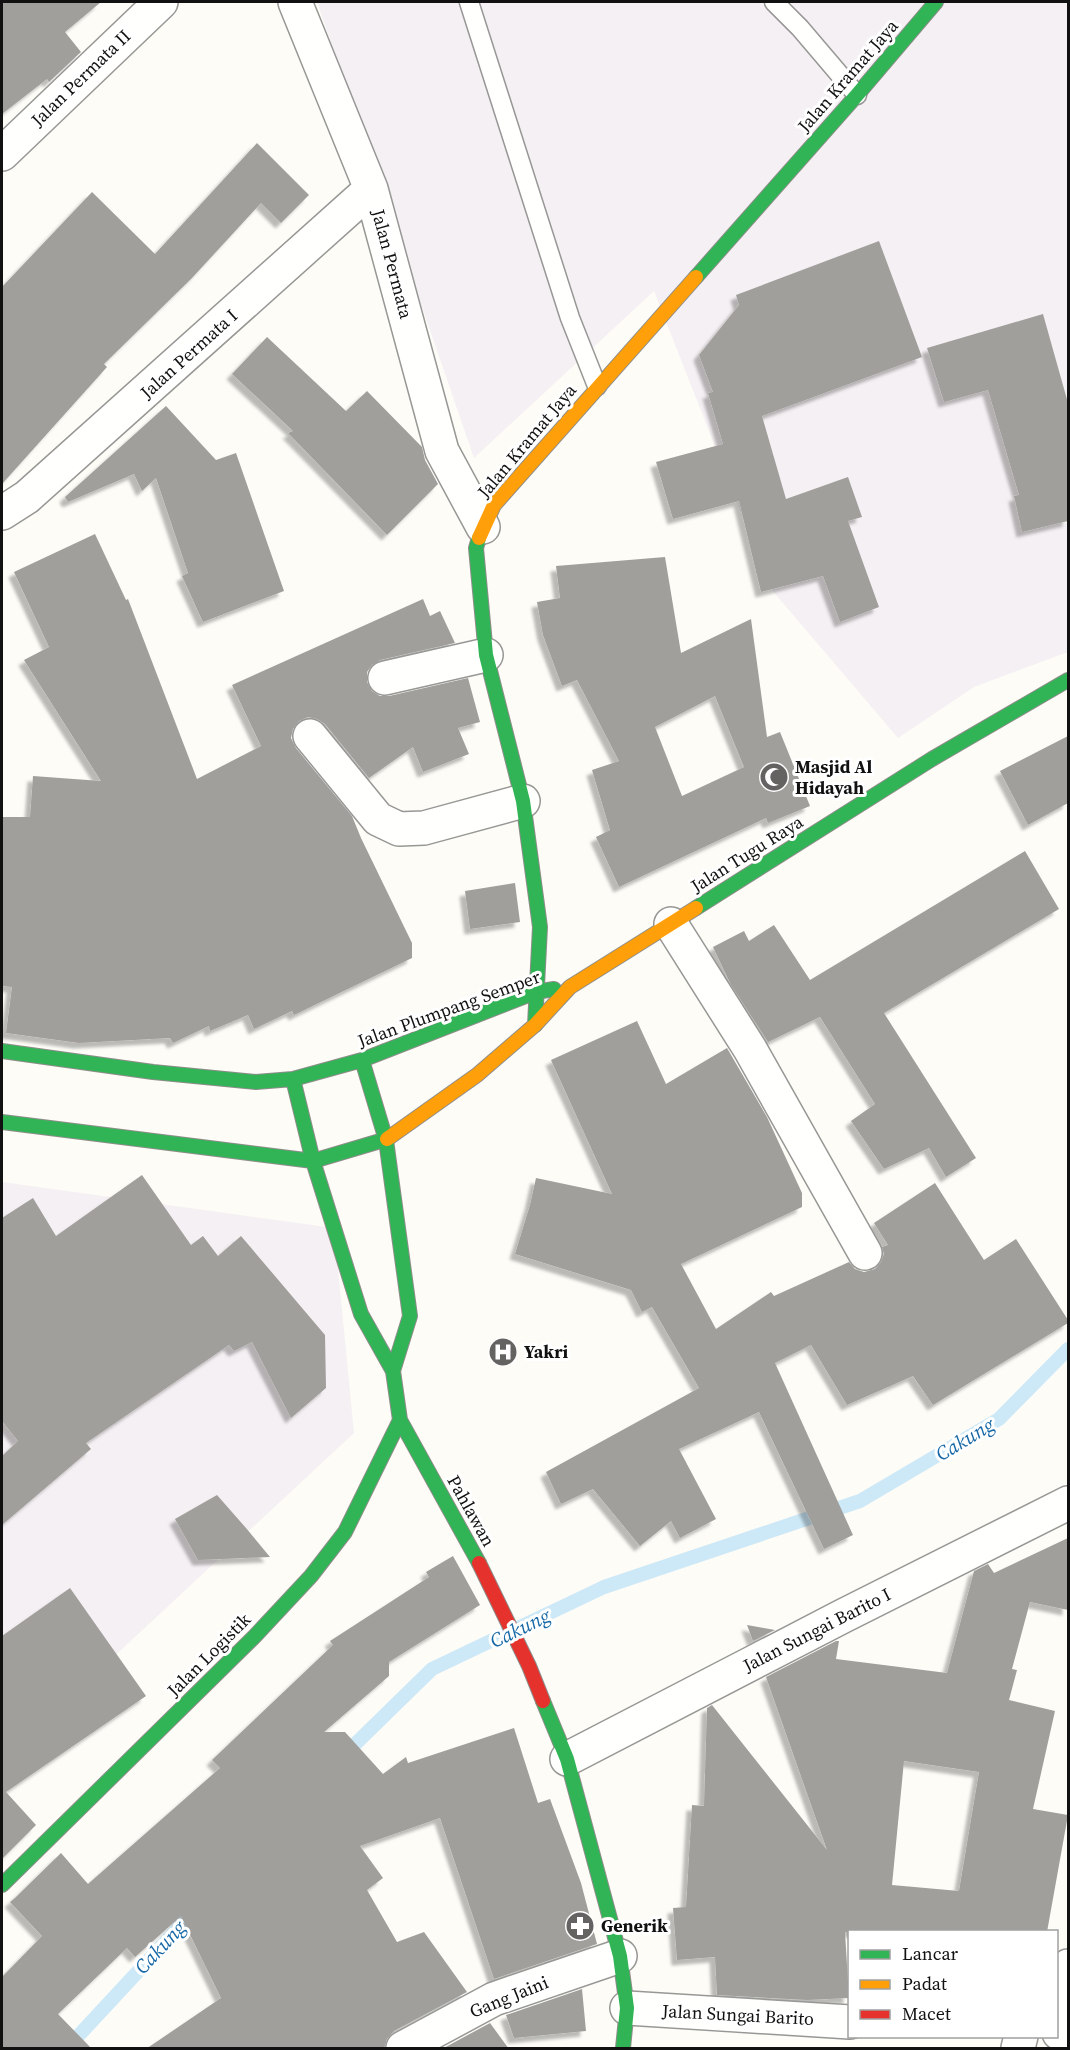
<svg xmlns="http://www.w3.org/2000/svg" width="1070" height="2050" viewBox="0 0 1070 2050" font-family="'Source Serif 4',serif">
<defs>
<filter id="shadow"><feDropShadow dx="-5.5" dy="5.5" stdDeviation="1.5" flood-color="#0004"/></filter>
</defs>
<rect width="100%" height="100%" fill="#fdfcf7"/>
<!-- industrial -->
<path fill="#f5f0f3" d="M317 2H1068V652L974 687 898 738 771 589 654 291 474 458Z
M2 1182 334 1228 354 1433 2 1761Z"/>
<g fill="none" stroke-linecap="round" stroke-linejoin="round">
<!-- stream -->
<path stroke="#cde8f7" stroke-width="14" d="M344 1755 432 1669 604 1587 860 1501 999 1419 1068 1349
M67 2048 196 1909"/>
</g>
<!-- building -->
<path fill="#a19f9c" fill-rule="evenodd" filter="url(#shadow)" d="M2 2H101L65 32 81 52 49 82 47 79 2 114Z
M257 143 309 195 281 223 261 203 192 278 104 364 107 367 2 484V287L92 192 155 254Z
M879 241 922 357 762 416 786 499 848 477 862 517 848 521 879 607 840 622 823 576 761 592 739 501 673 519 656 462 723 444 708 393 713 392 699 355 739 305 736 295Z
M1043 314 1068 403V521L1022 532 1014 496 1019 495 988 390 944 402 927 348Z
M267 337 346 411 367 391 422 447 425 460 438 484 387 535 288 433 293 431 232 374Z
M166 406 216 460 236 453 284 591 203 622 182 576 188 573 156 478 142 491 134 474 68 502 65 497Z
M95 534 126 600 128 599 197 779 261 746 232 685 423 599 430 616 440 611 455 643 380 660 372 665 367 672V682L372 691 380 696H389L468 678 480 722 458 728 469 754 423 772 413 747 369 778 325 724 317 719 308 717 299 721 293 729 291 738 296 748 352 816 361 838 412 943V958L294 1015 292 1011 254 1029 248 1015 210 1031 209 1026 173 1043 170 1038 79 1043 6 1033 12 987 2 986V817H30L33 776 101 781 24 660 49 647 14 572Z
M665 557 681 653 751 619 767 737 780 732 810 806 768 823 766 818 619 887 596 837 610 830 592 770 619 761 577 680 562 686 543 635 537 602 560 598 556 566ZM715 696 744 767 682 796 655 727Z
M1068 736V803L1028 825 1000 771Z
M1025 851 1059 909 884 1013 976 1158 946 1177 929 1148 884 1169 851 1121 875 1104 820 1017 768 1042 731 985 713 947 744 931 749 941 774 925 810 980Z
M515 883 520 922 470 929 465 891Z
M637 1021 666 1084 727 1048 767 1117 802 1193V1207L681 1264 716 1329 771 1292 774 1296 849 1262 855 1269 864 1272 875 1269 881 1262 884 1254 882 1247 888 1245 874 1223 935 1183 984 1260 1016 1239 1068 1320V1323L933 1405 913 1376 847 1405 811 1345 775 1363 853 1535 824 1549 759 1412 679 1449 716 1519 680 1538 671 1521 640 1546 593 1489 561 1504 546 1472 699 1388 652 1307 642 1312 631 1290 515 1254 530 1205 536 1178 612 1194 551 1060Z
M142 1175 191 1245 203 1236 218 1256 241 1236 325 1335 326 1388 291 1418 252 1342 234 1351 229 1345 86 1443 91 1449 2 1525V1456L18 1441 2 1421V1218L33 1198 56 1236Z
M217 1495 246 1528 270 1557 198 1560 175 1519Z
M1068 1538V1610L1030 1602 1012 1669 1017 1670 1009 1700 1055 1711 1033 1809 1068 1815 1047 1932H845L849 1998 807 2000 717 1995 715 1957 677 1960 673 1908 686 1907 692 1805 704 1806 707 1708 712 1705 827 1850 766 1677 836 1641H839L836 1659 947 1673 974 1571 988 1564 994 1573ZM904 1761 979 1772 959 1891 892 1885Z
M453 1556 480 1605 389 1662V1676L324 1732H345L383 1774 406 1757 408 1763 514 1728 538 1803 550 1799 581 1883 597 1944 494 1979 440 1818 360 1846 383 1878 367 1890 397 1942 424 1932 467 1992 394 2031 387 2039 384 2049H146L221 1998 181 1916 135 1957 127 1948 58 2014 92 2049H2V1977L42 1936 10 1902 15 1898 61 1853 88 1884 220 1768 212 1760 333 1645 330 1641 429 1577 426 1572Z
M70 1588 146 1696 6 1792 36 1825 2 1859V1636Z
M747 1625 775 1630 753 1641Z
M582 1989 586 2031 514 2038 506 2015Z
M490 2023 509 2049H442Z"/>
<g fill="none" stroke-linecap="round" stroke-linejoin="round">
<!-- lane casing -->
<g stroke="#979795" stroke-width="21">
<path id="lane" d="M469 2 570 318 597 386
M774 2 800 28 857 95"/>
</g>
<!-- street casing -->
<g stroke="#979795" stroke-width="36">
<path id="street" d="M295 2 371 189 442 451 483 527
M2 154 161 2
M2 513 27 497 371 189
M385 678 486 655
M310 736 378 819 399 829 424 828 523 801
M671 924 750 1049 865 1253
M567 1759 843 1616 1068 1503
M627 2008 850 2022
M1059 2033 1068 1966
M403 2048 494 1999 620 1956
M1018 2048 1021 2036"/>
</g>
<!-- fast casing -->
<g stroke="#8e8d8b" stroke-width="16">
<path id="fast" d="M696 277 857 95 936 2
M479 538 476 548 486 655 523 801 540 927 535 1025
M696 908 932 759 1068 680
M2 1051 153 1072 256 1082 293 1079 362 1060 536 992 554 989
M362 1060 386 1140 410 1316 393 1371
M293 1079 313 1161 361 1314 393 1371 400 1420 479 1563
M2 1122 313 1161 387 1139
M543 1701 567 1759 620 1956 627 2008 623 2048
M2 1885 254 1637 311 1576 345 1532 400 1420"/>
</g>
<!-- slow casing -->
<g stroke="#8e8d8b" stroke-width="16">
<path id="slow" d="M479 538 494 505 696 277
M387 1139 477 1075 535 1025 570 987 696 908"/>
</g>
<!-- jam casing -->
<g stroke="#8e8d8b" stroke-width="16">
<path id="jam" d="M479 1563 529 1666 543 1701"/>
</g>
<!-- lane -->
<use href="#lane" stroke="#fffffe" stroke-width="18"/>
<!-- street -->
<use href="#street" stroke="#fffffe" stroke-width="33"/>
<!-- fast -->
<use href="#fast" stroke="#30b455" stroke-width="14"/>
<!-- slow -->
<use href="#slow" stroke="#ff9f0a" stroke-width="14"/>
<!-- jam -->
<use href="#jam" stroke="#e5322d" stroke-width="14"/>
</g>
<!-- icons -->
<defs>
<g id="mosque-disc" transform="scale(1.5)"><circle r="9.5" fill="#646362" stroke="#fff"/><path d="M3.5-4.9A6 6 0 1 0 3.5 4.9A5 5 0 1 1 3.5-4.9Z" fill="#fff"/></g>
<g id="hospital-disc" transform="scale(1.5)"><circle r="9.5" fill="#646362" stroke="#fff"/><path d="M-5-5h3v3.5h4V-5h3V5h-3V1.5h-4V5h-3Z" fill="#fff"/></g>
<g id="pharmacy-disc" transform="scale(1.5)"><circle r="9.5" fill="#646362" stroke="#fff"/><path d="M-2-6h4v4h4v4h-4v4h-4v-4h-4v-4h4Z" fill="#fff"/></g>
</defs>
<g fill-rule="evenodd">
<use href="#mosque-disc" x="774" y="777"/>
<use href="#hospital-disc" x="503" y="1352"/>
<use href="#pharmacy-disc" x="580" y="1926"/>
</g>
<g text-anchor="middle" stroke-width="6" stroke-linejoin="round" paint-order="stroke">
<!-- street labels -->
<g font-size="18" fill="#111" stroke="#fff">
<text transform="translate(848 76) rotate(-49)" y="6">Jalan Kramat Jaya</text>
<text transform="translate(81 78) rotate(-44)" y="6">Jalan Permata II</text>
<text transform="translate(392 264) rotate(75)" y="6">Jalan Permata</text>
<text transform="translate(189 354) rotate(-42)" y="6">Jalan Permata I</text>
<text transform="translate(527 441) rotate(-50)" y="6">Jalan Kramat Jaya</text>
<text transform="translate(747 854) rotate(-32)" y="6">Jalan Tugu Raya</text>
<text transform="translate(449 1009) rotate(-20)" y="6">Jalan Plumpang Semper</text>
<text transform="translate(471 1511) rotate(61)" y="6">Pahlawan</text>
<text transform="translate(817 1630) rotate(-27)" y="6">Jalan Sungai Barito I</text>
<text transform="translate(209 1655) rotate(-45)" y="6">Jalan Logistik</text>
<text transform="translate(509 1997) rotate(-22)" y="6">Gang Jaini</text>
<text transform="translate(738 2015) rotate(3)" y="6">Jalan Sungai Barito</text>
</g>
<!-- poi labels -->
<g font-size="18" font-weight="bold" fill="#111" stroke="#fff" text-anchor="start">
<text x="795" y="773">Masjid Al<tspan x="795" dy="21">Hidayah</tspan></text>
<text x="524" y="1358">Yakri</text>
<text x="601" y="1932">Generik</text>
</g>
<!-- water labels -->
<g font-size="20" font-style="italic" fill="#1768a6" stroke="#fff">
<text transform="translate(965 1439) rotate(-31)" y="7">Cakung</text>
<text transform="translate(520 1628) rotate(-26)" y="7">Cakung</text>
<text transform="translate(160 1947) rotate(-47)" y="7">Cakung</text>
</g>
</g>
<!-- border -->
<rect width="1070" height="2050" fill="none" stroke="#111111" stroke-width="6"/>
<!-- legend -->
<rect x="848" y="1930" width="210" height="108" fill="#ffffff" stroke="#a0a0a0" stroke-width="1.5"/>
<rect x="860" y="1950" width="30" height="9" fill="#30b455" stroke="#a0a0a0" stroke-width="1.5"/>
<text x="902" y="1960" font-size="18" fill="#111111">Lancar</text>
<rect x="860" y="1980" width="30" height="9" fill="#ff9f0a" stroke="#a0a0a0" stroke-width="1.5"/>
<text x="902" y="1990" font-size="18" fill="#111111">Padat</text>
<rect x="860" y="2010" width="30" height="9" fill="#e5322d" stroke="#a0a0a0" stroke-width="1.5"/>
<text x="902" y="2020" font-size="18" fill="#111111">Macet</text>
</svg>
